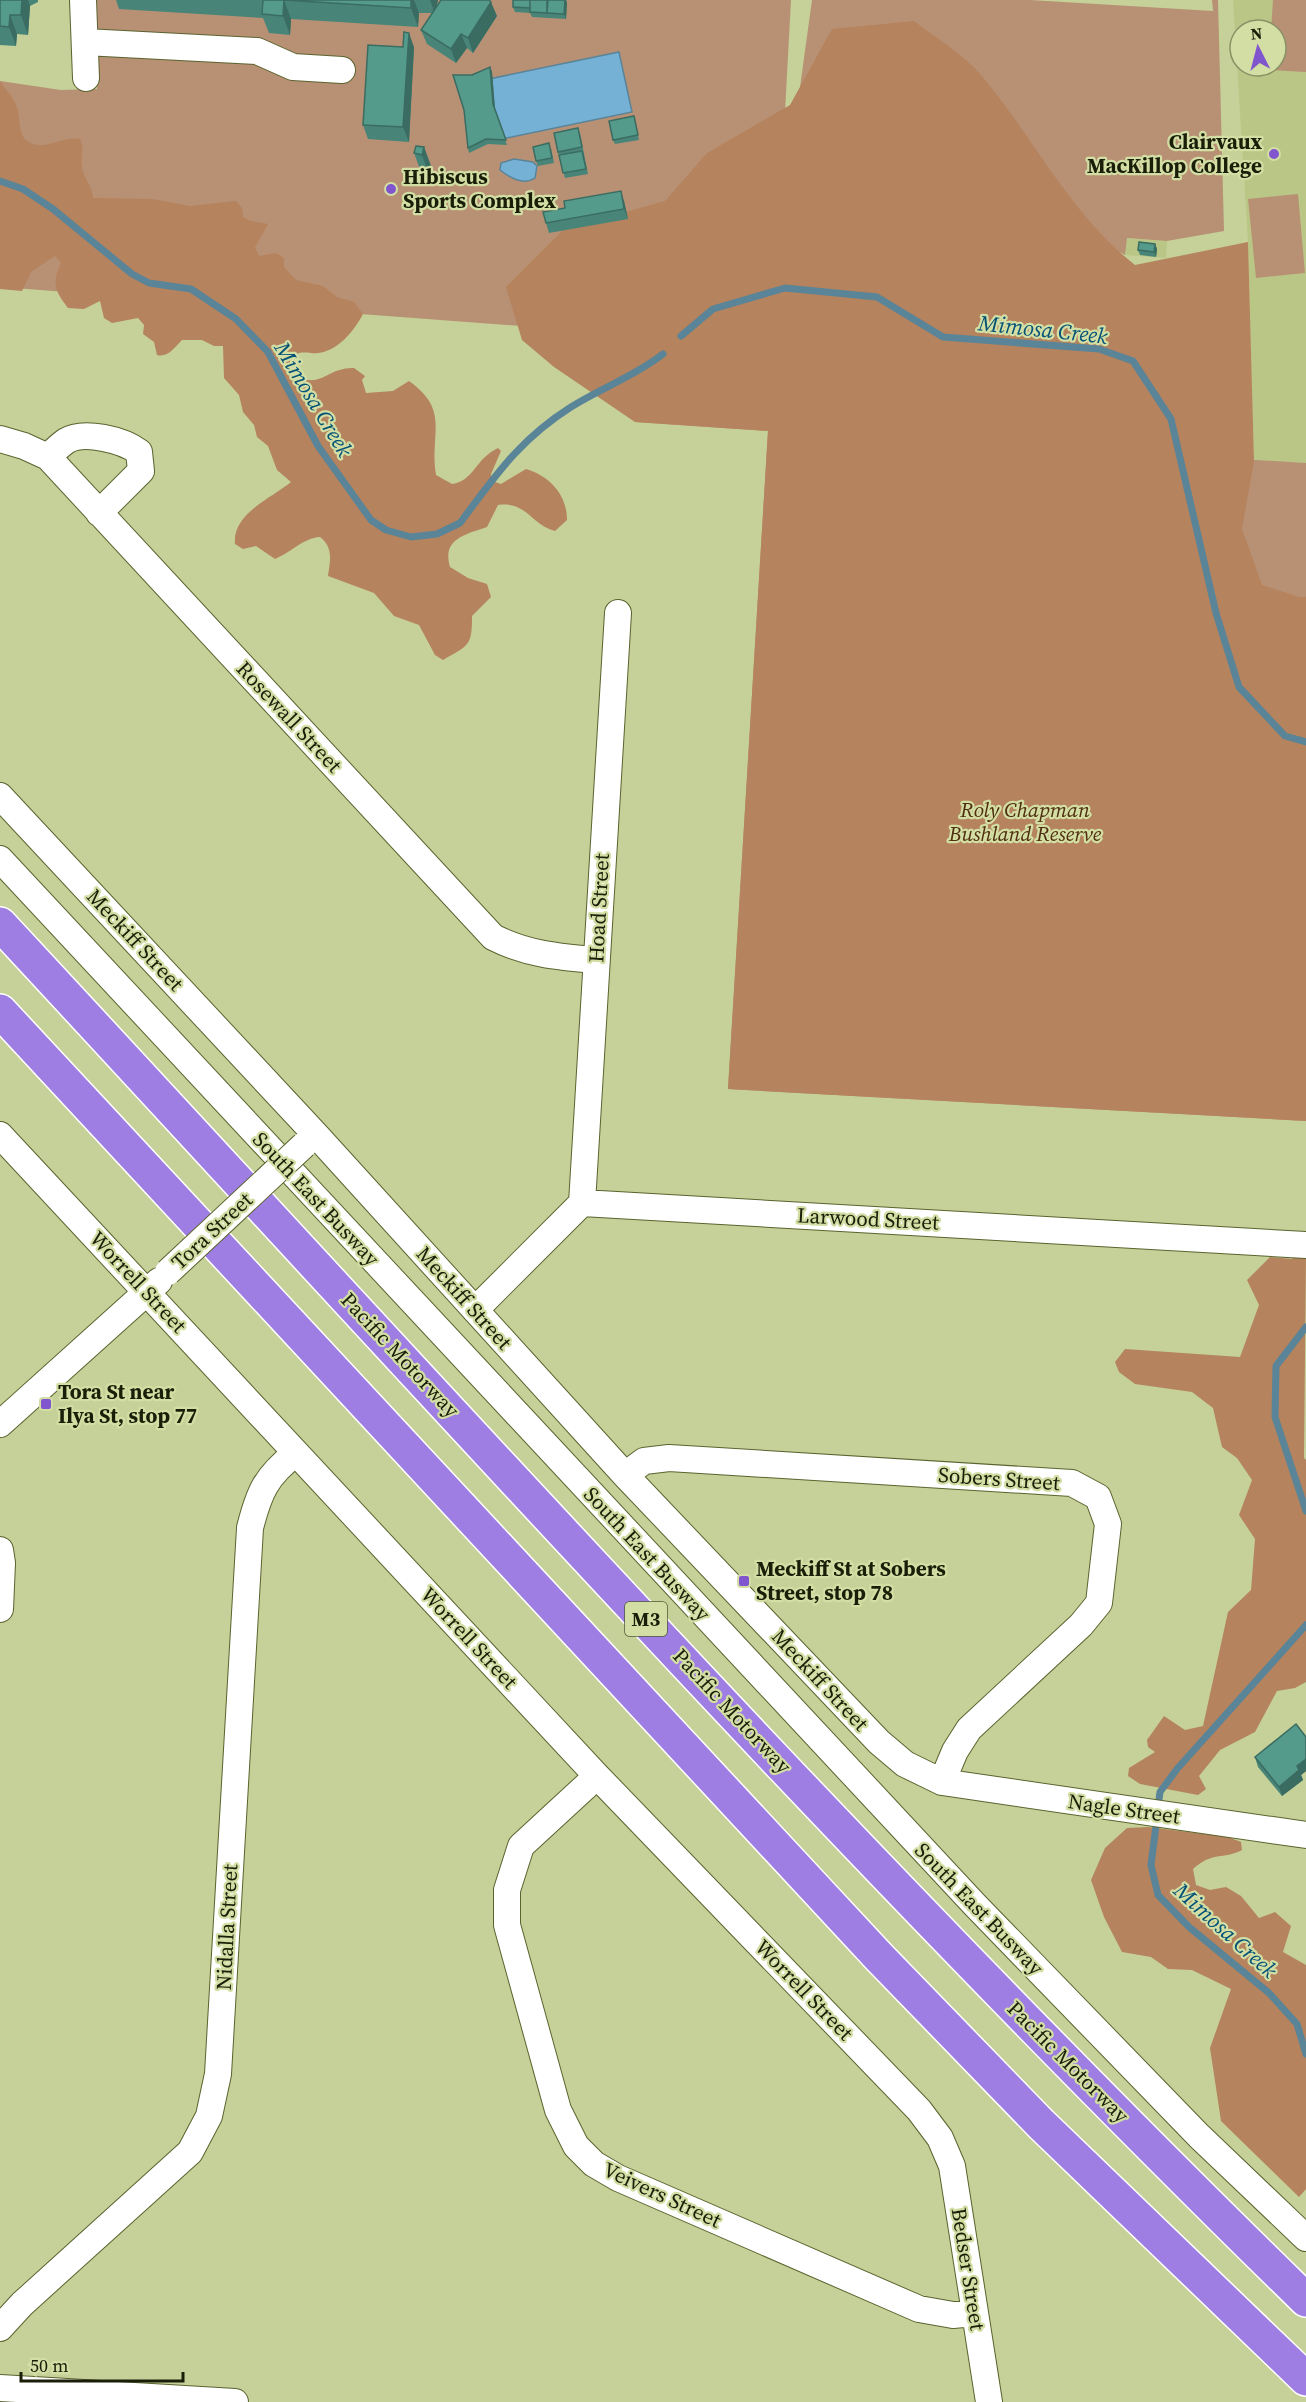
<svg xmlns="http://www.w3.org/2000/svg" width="1306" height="2402" viewBox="0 0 1306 2402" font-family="'Source Serif 4',serif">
<rect width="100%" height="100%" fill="#c5d198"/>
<!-- built -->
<path fill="#bac686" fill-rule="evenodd" d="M1233 0H1306V463L1254 461 1248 242ZM1240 30H1276V66H1240Z
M1126 238 1167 241 1166 258 1125 255Z"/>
<!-- green -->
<path fill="#b89175" d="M95 0H791L768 430 1306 463V1121L728 1089 768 431 635 422 641 335 0 287V81L61 90 97 89Z
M812 0H1030L1213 11 1212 0H1218L1224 231 1167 241 1127 238 1125 255 800 87Z
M1273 0H1306V72L1269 70V66H1276V30H1271Z
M1298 194 1305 273 1256 278 1248 199Z"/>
<!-- forest -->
<path fill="#b5835d" d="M914 21C936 38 964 55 982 76 1032 136 1072 216 1135 265L1248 242 1254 461 1242 529 1262 585 1299 597H1306V1121L728 1089 768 431 635 422 554 367 522 340 506 287 564 229 665 201 707 153 790 105 832 29Z
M0 81C5 89 13 97 16 105 23 120 14 143 39 145 53 146 65 136 80 139 85 150 80 157 82 167 83 178 93 186 93 198L153 199 190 206 236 201 242 208 243 217 251 221 268 224 255 247 259 256 276 253 284 258V267L296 280 323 286 337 297 354 302 363 314C354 331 338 351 318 353 311 354 301 350 295 355 289 359 289 366 289 372 321 393 325 367 354 368L365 376 362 380 366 393 393 391 409 381C451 411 429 433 436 475L452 484C474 481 475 459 498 448L501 451 491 474 492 481 501 484 526 469C550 476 567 495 567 520L555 531C531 525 527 501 498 505L487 527C464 535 442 539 450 567L468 578 487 584 491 597 472 616C472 646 469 645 443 660L435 655 419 625 394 616 374 593 328 576C330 561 334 548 320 537 303 538 292 552 275 559L256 546 243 549 235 544C232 514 270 499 291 482L277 470 268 446 257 437 254 425 243 412 239 395 224 378 223 346H214L202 340H182C175 347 168 358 157 355L154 342 143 334 144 325 138 318 112 323 104 318 100 301 84 309 68 308C54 290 52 283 61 263L55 256 31 272 22 291 0 289Z
M1299 1253H1306L1304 1458 1306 1460V1682L1295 1688 1277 1691 1255 1732 1220 1750 1199 1776 1206 1789 1198 1795 1140 1784 1128 1776 1129 1768 1155 1752 1148 1747 1147 1740 1164 1716 1185 1730 1203 1726 1228 1612 1251 1590 1255 1539 1239 1515 1252 1480 1237 1458 1222 1447 1213 1408 1192 1392 1135 1384 1119 1372 1115 1362 1125 1349 1240 1357 1259 1305 1247 1280 1270 1257 1292 1259Z
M1148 1827 1228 1837 1241 1842 1242 1850C1222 1860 1213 1851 1193 1869L1196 1885 1210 1890 1226 1887 1241 1896 1259 1918 1275 1912 1291 1926 1283 1952 1306 1965V2189L1299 2197 1221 2121 1210 2048 1231 1989 1192 1970 1168 1969 1151 1957 1122 1952 1104 1917 1091 1880 1105 1848 1127 1828Z"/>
<!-- water -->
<path fill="#75b0d5" stroke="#5a8498" stroke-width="1.5" d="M619 52 632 112 473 145 460 85Z
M514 159 533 162 537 166 535 178C523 186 510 178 500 170L501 163Z"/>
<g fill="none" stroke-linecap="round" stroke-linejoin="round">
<!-- stream -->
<path stroke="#5a8498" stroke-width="7" d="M0 181 23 189 53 209 132 274 149 283 191 289 236 319 268 352 318 446 371 520 386 530 411 537 437 534 460 523C496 475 519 440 571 407 601 388 635 376 663 354
M681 336 713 309 785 288 877 297 943 337 1099 349 1133 361 1171 419 1216 613 1239 687 1285 736 1306 742
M1306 1327 1276 1366 1275 1417 1306 1511
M1158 1807 1160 1792 1177 1769 1306 1625
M1157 1818 1151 1865 1158 1895 1189 1927 1269 1993 1297 2024 1306 2054"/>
<!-- minor casing -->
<g stroke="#5a632e" stroke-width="28">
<path id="minor" d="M83 0 86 78
M85 42 257 51 293 67 342 70
M0 439 24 446 48 457 493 937C526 954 558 957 596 960
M48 457C53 452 59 446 66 441 84 430 123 440 139 452L141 471 99 513
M0 796 318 1137 625 1475 879 1742 905 1764 942 1782 1306 1835
M0 859 975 1905 1199 2136 1306 2238
M0 1135 597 1776 919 2110 940 2138 952 2166 989 2402
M582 1203 618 613
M475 1310 582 1203 1306 1245
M0 1424 159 1281
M625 1475 644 1461 669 1458 1072 1483 1098 1497 1108 1524 1099 1603 1081 1625 969 1729 955 1751 942 1782
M0 1550 2 1563 0 1609
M597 1776 521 1846 507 1890V1925L558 2110 576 2146 594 2164 618 2178 919 2309 953 2315 973 2313
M0 2328 22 2304 190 2152 209 2116 218 2074 250 1528C259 1492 266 1476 296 1453
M0 2388 235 2402"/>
</g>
<!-- highway casing -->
<g stroke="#fff" stroke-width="36">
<path id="highway" d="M0 924C430 1387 853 1858 1306 2300
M0 1011 879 1957 1041 2124 1306 2379"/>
</g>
<!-- minor -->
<use href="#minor" stroke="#fff" stroke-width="26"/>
<!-- highway -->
<use href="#highway" stroke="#9f7ee4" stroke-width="33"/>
<!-- minor-bridge casing -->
<g stroke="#5a632e" stroke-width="28" stroke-linecap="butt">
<path id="minor-bridge" d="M168 1272 304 1145"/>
</g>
<!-- minor-bridge -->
<use href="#minor-bridge" stroke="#fff" stroke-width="26"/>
</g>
<!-- wall -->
<path fill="#488578" d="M0 0H38V2L30 6 28 35 17 34 16 46 0 45Z
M116 0H438L436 7 497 16 473 53 467 48 456 63 427 44 421 30 432 13H419L418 27 291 19 290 35 269 33 263 18 119 9Z
M513 0H566L567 3 566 19 549 18V17V18L532 17 530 13 515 12 513 7Z
M403 47H414L409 142 368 139 363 125Z
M490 67 492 72 495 109 507 145 488 144 469 153 468 148Z
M634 116 639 140 615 144 613 140Z
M580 133 588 174 565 178 558 152Z
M424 147 431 166 429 174 421 172 414 153Z
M551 148 554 163 538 166 536 161Z
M624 201 628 219 549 233 546 223Z
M1155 244 1157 249 1156 257 1140 255 1138 250Z
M1306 1737V1771L1301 1775 1303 1780 1282 1796 1258 1767 1255 1757Z"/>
<!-- shaded-wall -->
<path fill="#3b6c61" d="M22 0H28L30 6 28 35 21 15Z
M284 0 291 19 290 35 283 16Z
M411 0H414L419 13 418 27 411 8Z
M430 0H438L435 14Z
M565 0H566L567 3 566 19 564 14Z
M491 2 497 16 473 53 468 38Z
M10 15 17 34 16 46 9 27Z
M409 33 414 47 409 142 403 127Z
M461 34 467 48 456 63 451 49Z
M490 67 492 72 495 109 507 145 493 104Z
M424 147 431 166 429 174 422 155Z
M621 191 624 201 628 219 624 209Z
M1155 244 1157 249 1156 257 1154 252Z
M1306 1759V1771L1301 1775 1303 1780 1282 1796 1279 1787 1297 1766Z"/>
<!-- building -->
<path fill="#549b8b" stroke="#3b6c61" stroke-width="1.5" d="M0 0H22L21 15H10L9 27 0 26Z
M263 0H411V8L284 0 283 16 262 14Z
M441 0H489L491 2 468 38 461 34 451 49 421 30Z
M513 0H530V8L513 7Z
M530 0H547V13L530 12Z
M548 0H565L564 14 547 13Z
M404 32 409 33 403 127 363 125 368 45 403 47Z
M490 67 493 104 506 140 486 139 468 148 464 110 453 75H472Z
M634 116 638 135 613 140 609 121Z
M578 128 582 147 558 152 554 133Z
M549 143 552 158 536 161 533 147Z
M416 146 424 147 422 155 414 153Z
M582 151 586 169 563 173 559 155Z
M621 191 624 209 546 223 543 212 565 208 564 201Z
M1139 242 1155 244 1154 252 1138 250Z
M1296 1724 1306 1737V1759L1297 1766 1299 1770 1279 1787 1255 1757Z"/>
<!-- markers -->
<g fill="#8155ce" stroke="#d2dea4" stroke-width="2">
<circle cx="1274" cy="154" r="6"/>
<circle cx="391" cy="189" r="6"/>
<rect x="40" y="1398" width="12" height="12" rx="3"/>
<rect x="738" y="1575" width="12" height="12" rx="3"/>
</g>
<g text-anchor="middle" stroke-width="4.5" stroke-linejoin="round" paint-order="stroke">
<!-- shield labels -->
<rect fill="#d2dea4" stroke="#515837" stroke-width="1.5" x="625" y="1602" width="42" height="34" rx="4.5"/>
<g font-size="20" font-weight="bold" fill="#1a1e08">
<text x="646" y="1626">M3</text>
</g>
<!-- poi labels -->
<g font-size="21" font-weight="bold" fill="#1a1e08" stroke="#d2dea4" text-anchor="start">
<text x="1262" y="149" text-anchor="end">Clairvaux<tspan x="1262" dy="24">MacKillop College</tspan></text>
<text x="403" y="184">Hibiscus<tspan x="403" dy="24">Sports Complex</tspan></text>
<text x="58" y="1399">Tora St near<tspan x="58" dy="24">Ilya St, stop 77</tspan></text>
<text x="756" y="1576">Meckiff St at Sobers<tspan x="756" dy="24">Street, stop 78</tspan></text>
</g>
<!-- street labels -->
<g font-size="21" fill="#1a1e08" stroke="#d2dea4">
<text transform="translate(289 717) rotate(47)" y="7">Rosewall Street</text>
<text transform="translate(599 908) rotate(-87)" y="7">Hoad Street</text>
<text transform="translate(135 940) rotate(47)" y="7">Meckiff Street</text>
<text transform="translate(316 1199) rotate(47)" y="7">South East Busway</text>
<text transform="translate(868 1219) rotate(3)" y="7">Larwood Street</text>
<text transform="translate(212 1231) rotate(-43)" y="7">Tora Street</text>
<text transform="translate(138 1282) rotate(47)" y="7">Worrell Street</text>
<text transform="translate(464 1298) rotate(48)" y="7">Meckiff Street</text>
<text transform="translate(400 1355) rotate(47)" y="7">Pacific Motorway</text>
<text transform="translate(999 1479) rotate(4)" y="7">Sobers Street</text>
<text transform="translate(647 1554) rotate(47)" y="7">South East Busway</text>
<text transform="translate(469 1638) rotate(47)" y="7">Worrell Street</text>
<text transform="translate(820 1680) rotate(47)" y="7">Meckiff Street</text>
<text transform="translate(732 1711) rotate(47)" y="7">Pacific Motorway</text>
<text transform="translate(1124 1809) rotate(8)" y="7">Nagle Street</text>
<text transform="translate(979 1909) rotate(46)" y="7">South East Busway</text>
<text transform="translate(227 1927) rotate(-87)" y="7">Nidalla Street</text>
<text transform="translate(804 1990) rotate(46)" y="7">Worrell Street</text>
<text transform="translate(1068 2062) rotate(45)" y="7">Pacific Motorway</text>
<text transform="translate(662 2195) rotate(25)" y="7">Veivers Street</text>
<text transform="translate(968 2269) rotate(81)" y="7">Bedser Street</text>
</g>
<!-- park labels -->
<g font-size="21" font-style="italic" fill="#512e10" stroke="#d2dea4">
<text x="1025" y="817">Roly Chapman<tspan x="1025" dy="24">Bushland Reserve</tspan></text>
</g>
<!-- water labels -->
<g font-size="22" font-style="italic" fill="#045276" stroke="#d2dea4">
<text transform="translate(1043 329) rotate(6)" y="8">Mimosa Creek</text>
<text transform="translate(314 399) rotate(59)" y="8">Mimosa Creek</text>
<text transform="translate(1226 1930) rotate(42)" y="8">Mimosa Creek</text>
</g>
</g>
<!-- north arrow -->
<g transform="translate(1258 48) rotate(354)"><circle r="28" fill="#d2dea4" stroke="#889166" stroke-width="1.5"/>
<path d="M0-4.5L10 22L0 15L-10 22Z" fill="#8155ce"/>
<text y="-9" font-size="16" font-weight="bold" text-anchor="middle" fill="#1a1e08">N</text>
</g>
<!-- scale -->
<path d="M21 2372v9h162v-9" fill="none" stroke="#1a1e08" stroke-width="3"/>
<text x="30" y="2372" font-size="18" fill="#1a1e08" stroke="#d2dea4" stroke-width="4.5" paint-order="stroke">50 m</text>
</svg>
